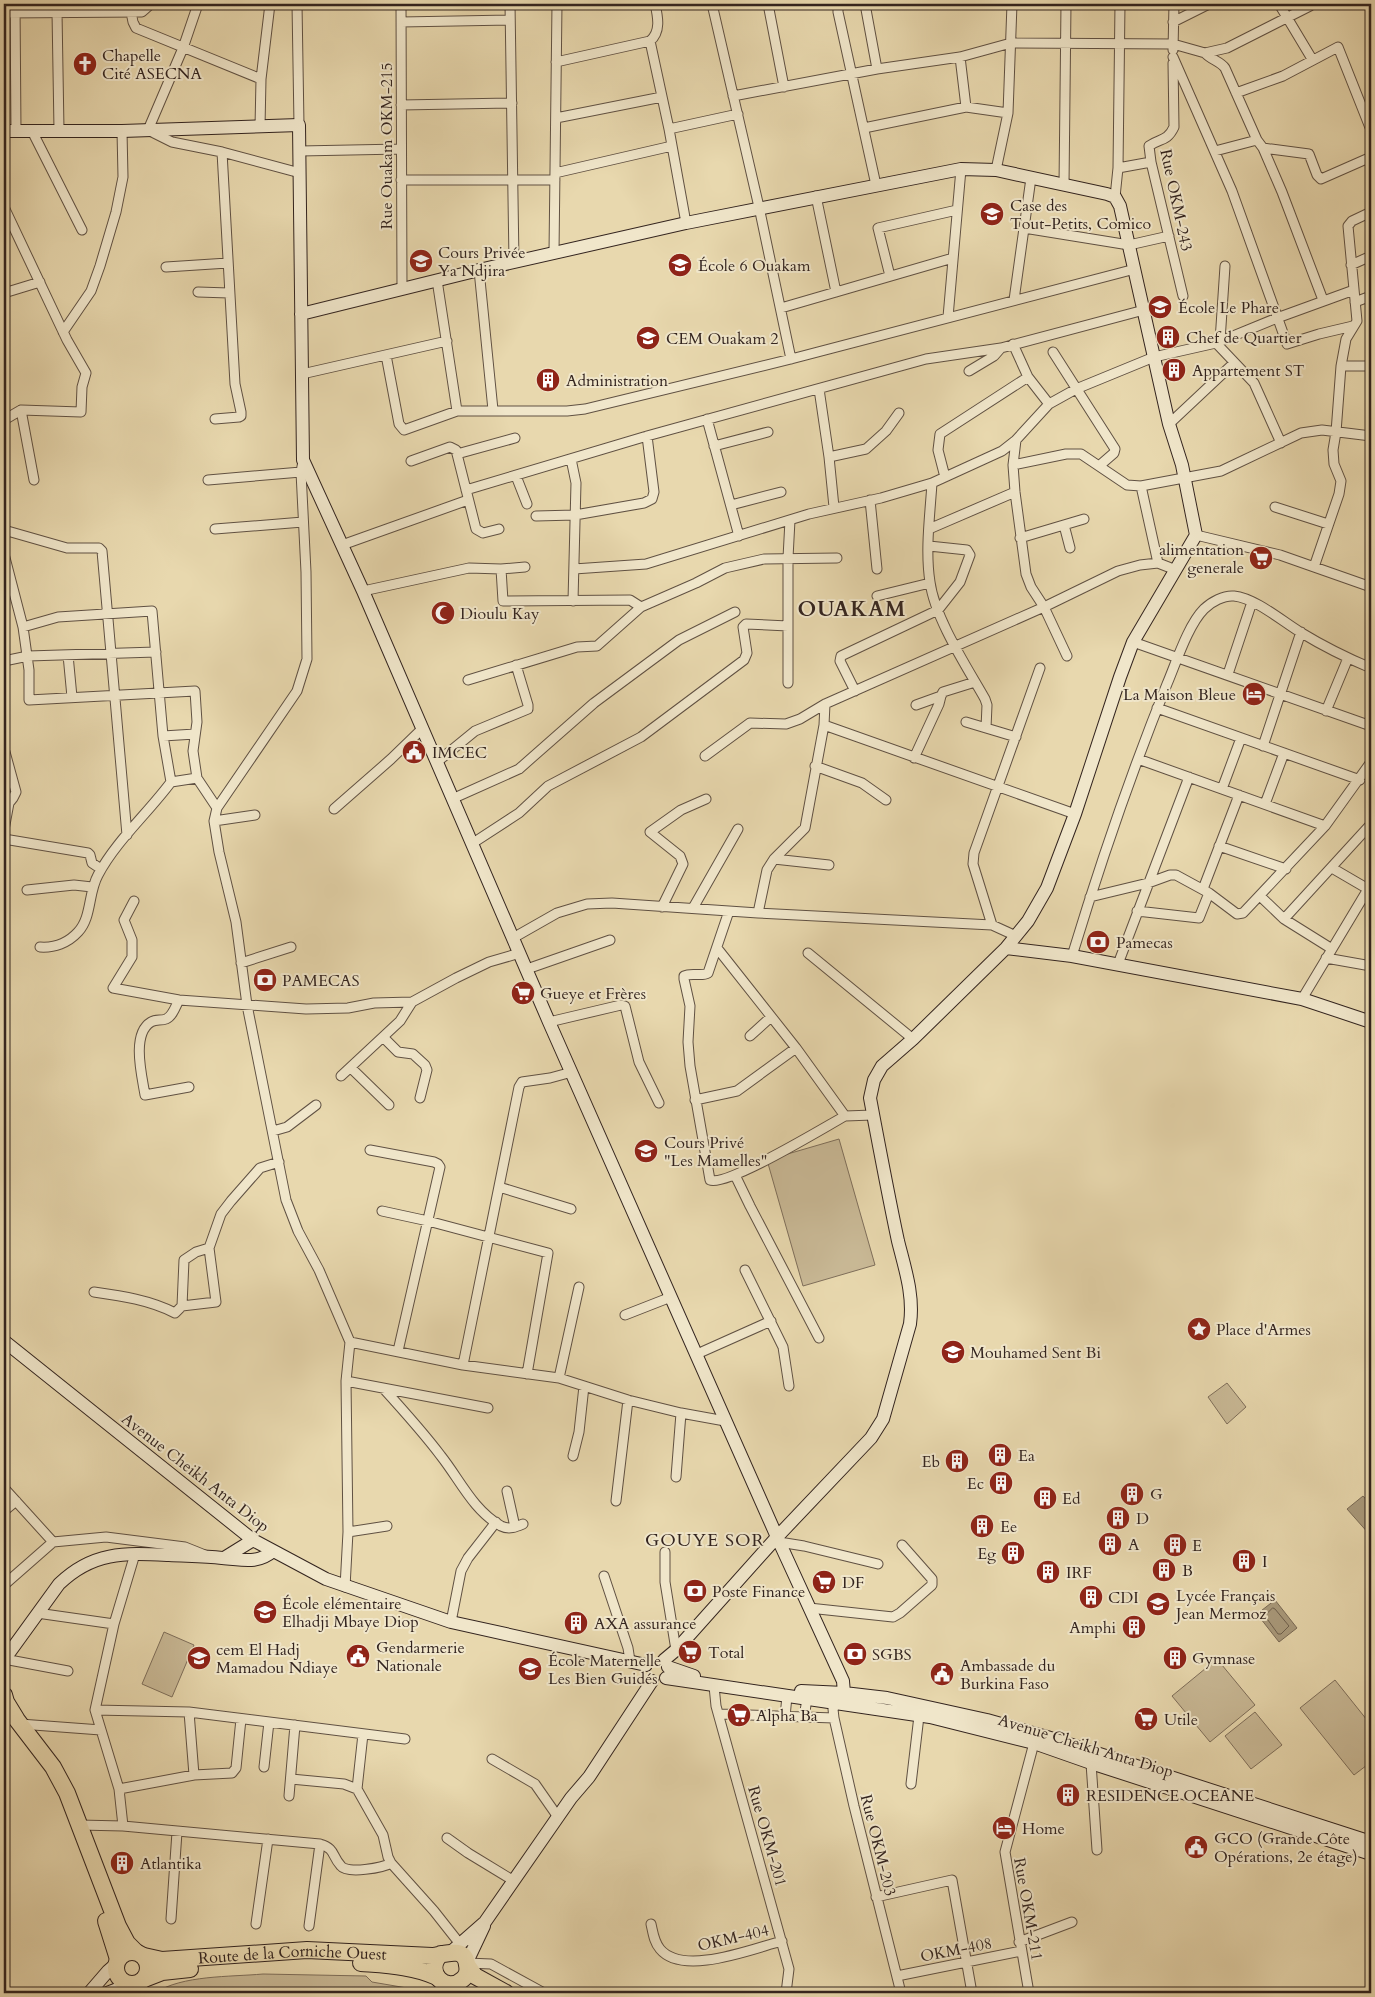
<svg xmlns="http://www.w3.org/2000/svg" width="1375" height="1997" viewBox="0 0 1375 1997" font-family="Cardo,serif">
<rect width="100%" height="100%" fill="#e8d8ae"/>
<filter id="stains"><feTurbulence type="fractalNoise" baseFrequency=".004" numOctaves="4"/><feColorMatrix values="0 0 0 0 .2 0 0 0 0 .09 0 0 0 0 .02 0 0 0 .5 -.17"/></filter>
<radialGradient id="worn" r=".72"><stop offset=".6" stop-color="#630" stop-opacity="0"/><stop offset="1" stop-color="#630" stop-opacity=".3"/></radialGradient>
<!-- green -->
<path fill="#c9b996" stroke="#7e6e5a" d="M839 1139 875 1265 803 1286 767 1160Z
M1227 1383 1246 1407 1227 1424 1208 1397Z
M164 1632 194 1645 172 1697 142 1684Z
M1217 1659 1255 1705 1210 1742 1172 1696Z
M1335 1680 1371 1725V1762L1354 1775 1300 1708Z
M1255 1712 1282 1745 1251 1769 1225 1736Z
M263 1974 366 1976 372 1982 407 1988 420 1993H155C182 1975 230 1977 263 1974Z"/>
<!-- water -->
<path fill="#aa9b7d" stroke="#7a6b57" d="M1363 1496 1371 1505 1370 1535 1347 1509Z
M1275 1600 1297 1628 1279 1642 1257 1614Z"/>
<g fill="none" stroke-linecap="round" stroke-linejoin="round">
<!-- shore -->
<path stroke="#6e604e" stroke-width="1" d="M1273 1608 1275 1609 1289 1626 1281 1634H1278L1265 1616Z"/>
<!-- street casing -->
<g stroke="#605143" stroke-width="11">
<path id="street" d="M15 4 16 131
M198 4 183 48 148 130 172 142 222 152 300 173
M297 4 299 125
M401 4 402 289
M510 4 514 261
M712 4 759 207 791 359
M768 4 784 87
M838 4V12L876 185
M865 4 877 69
M1279 4 1312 59
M1310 6 1227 48 1205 53C1211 60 1220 61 1225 68L1257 140 1263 148 1282 192 1323 300
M57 12 59 130
M131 12 133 22 136 28 261 79
M4 13 142 12 151 4
M401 22 510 20
M1173 22 1209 4
M650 41 669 129 686 223
M1173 50 1174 4
M960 57 966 107
M1173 57 1232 191 1287 344 1319 334 1353 326
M556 62 650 41C661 32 658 17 655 4
M1173 63 1174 127C1167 142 1160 138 1149 146L1151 162 1183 296
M1236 93 1283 76 1338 47 1371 130
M733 96 877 69 960 57 1011 43 1173 44 1205 53
M401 105 512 103
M556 118 662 97
M260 127 261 79 270 4
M864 128 966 107 1008 113
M669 129 738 114
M32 131 82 230
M1263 148 1309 154 1317 175 1321 179 1371 157
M300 151 401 149
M1215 151 1257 140
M1118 168 1151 162
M996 170 1008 113 1012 4
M555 173 672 146
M401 180H555
M1064 185 1066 4
M816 196 836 292
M1115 197 1118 168 1120 4
M4 207 67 340 86 373 82 387 81 412 21 410 4 420
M1024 228 1129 245 1169 236
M554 252 557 4
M1351 265 1371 256
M166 267 228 263
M479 270 493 410
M890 276 878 228 957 210
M437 280 457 411
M198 292 229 293
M4 293 40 282
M1014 300 1031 178
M1355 302 1371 296
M781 308 953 258
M948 317 961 169
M63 332 91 291 100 266 116 212 123 177 122 131
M1220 341 1225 266
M1216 343 1254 383 1281 443
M1013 344 1028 377 1049 404
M1053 352 1115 449 1114 453 1099 466
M386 355 399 424 404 430 457 411H567L585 409 791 359 1135 269
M1341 366H1371
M969 371 994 356 1001 348
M302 374 447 341
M819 389 829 457 834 507
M21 410 34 480
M215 419 239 417 241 416V412L235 384 222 152
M707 419 739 536
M1169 424 1234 363
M1016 440 1013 465 1015 492 1026 574 1031 587 1044 607 1067 656
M714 446 768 432
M457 454 515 438
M829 457 866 449 886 431 899 413
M571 459 576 483 573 601
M303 461 301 472 306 572 307 659 297 691 217 808 214 821 219 852 236 922 247 1005 286 1200 298 1231 319 1270 350 1342 346 1381 348 1532 345 1587
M411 461 450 447 456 450 457 454 476 529 483 533 499 529
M1013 465 1066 454H1081L1127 485 1141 486 1221 471 1301 433 1322 430 1371 436
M516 476 527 504
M945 477 938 450 940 434 1028 377
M208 480 301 472
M932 483C930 515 925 550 930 582 935 619 967 667 985 699L987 705 986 728
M1141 486 1158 563 1176 570
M466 490 647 436 926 359 1001 348 1144 310
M870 500 877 569
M731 505 781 492
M1275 507 1328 524
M536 516 575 515 644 503 652 499 654 492 647 436
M1064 525 1070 548
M215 529 303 522
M929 529 1015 492
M4 530 67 548H99L102 551 127 835
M1196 535 1280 555 1371 587
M1020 538 1084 519
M342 545 468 500
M4 554 23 627 29 670V700L195 691 197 722 193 751 197 778 217 808
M1314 567 1339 494 1341 481 1334 464 1333 450 1336 432 1341 366 1346 339 1357 321 1348 226 1352 221 1371 212
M501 569 525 567
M574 569 646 564 809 514 881 498 932 483 1002 451 1016 440 1049 404 1076 389 1154 357 1216 343 1277 318 1354 290
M363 591 469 568 501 569 503 601 630 600 641 607
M877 596 930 583
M23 627 58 617 152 611 163 736 171 782
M1133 642 1371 726
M68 655 72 697
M4 661 28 656 156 652
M1228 674 1252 602
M468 680 577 647 597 646 641 607 696 583 725 568 764 559 837 558
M788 683V558L790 520
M855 691 840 661 841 656 938 610 960 582 970 555 967 550 929 546
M916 705 941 696 943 692 975 682
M1157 708 1360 780
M1326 711 1348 658
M966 722 1016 737
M824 725 1075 814
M163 736 195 734
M1263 746 1301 632
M705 756 750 723 786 724 800 719 825 704 1044 607 1118 571 1140 565 1158 563
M914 758 939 704 941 696
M1138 759 1325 826
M437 762 475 731 528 709V705L516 665
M815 766 862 783 886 800
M1222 789 1241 738
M452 799 519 769 594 703 679 640 735 612
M1265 804 1284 753
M334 809 391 759 423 728
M214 821 255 815
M4 830 9 803 13 798 16 792 5 752
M4 839 88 853 90 855 92 863 101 869
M473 843 519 813 548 786 641 737 744 660 747 653 743 627 746 624 788 626
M1219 846 1286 869
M774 859 829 865
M1332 868 1368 889
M1203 889 1239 795
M27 890 74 885 92 887
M1260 896 1284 919 1332 949
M1090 897 1148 883 1170 875H1176L1209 893 1237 914 1243 913 1325 826 1371 762
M134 901 124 920 132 940V957L113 988 179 1000 306 1009 348 1008 374 1003 412 1002
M662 907 683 864 680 856 650 832 681 810 706 799
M693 908 738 829
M729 911 708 973C701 977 692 972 684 976V979L690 1006 688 1042 690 1066 710 1180C727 1187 823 1128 845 1116
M1137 911 1199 918 1209 893
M758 913 767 870 774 859 805 828 824 725 825 704
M1284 919 1371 824
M992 925 973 864 974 853 1040 668
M513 938 557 913 587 904 612 903 758 913 992 925 1016 936
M40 947C54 948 68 943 78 932 92 917 88 893 98 875 116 841 148 813 171 782L197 778
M717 948 796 1048 845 1116 873 1115
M808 953 913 1039
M1072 956C1100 864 1131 773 1167 684 1176 663 1188 625 1204 609 1211 602 1224 595 1234 596 1255 598 1282 621 1300 632 1323 646 1347 658 1371 668
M1326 958 1371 966
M241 963 291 947
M1118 964 1189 777
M527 969 610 940
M1302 999 1371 884
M179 1000C176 1005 173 1016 166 1019 161 1021 156 1019 151 1022 131 1034 142 1076 145 1095L189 1087
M549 1022 621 1005 625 1006 639 1062 659 1103
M750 1036 771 1017
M383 1037 398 1052 413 1054 425 1065 427 1070 420 1098
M351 1068 389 1105
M341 1076 400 1021 412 1002 456 978 489 962 520 953
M695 1100 737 1091 796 1048
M273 1131 287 1127 316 1105
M370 1150 434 1162 438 1164 440 1167 398 1351
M735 1175 750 1206 819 1338
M499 1187 571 1209
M382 1211 428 1221 548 1253 527 1374
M745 1270 783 1347 789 1386
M94 1292C122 1296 150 1300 175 1313L182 1306 184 1260 196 1252 209 1248 221 1214 231 1201 260 1168 279 1162
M182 1306 216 1302 209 1248
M625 1315 671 1297
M350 1342 463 1365 559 1378 628 1400 681 1413 725 1421
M697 1354 771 1321
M463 1365 519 1087 522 1082 550 1078 572 1072
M559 1378 579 1287
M346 1381 488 1408
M383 1388C403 1410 423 1432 441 1456 460 1480 473 1510 501 1526 509 1530 516 1527 523 1524
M573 1456 579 1432 584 1386
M676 1477 681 1413
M4 1488 53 1542
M507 1491 515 1527
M616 1501 628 1400
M4 1511 16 1501
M348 1532 387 1526
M779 1542 804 1546 878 1564
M665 1552V1582L676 1650
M604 1576 628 1648 630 1661
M4 1585 53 1542 106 1537 185 1547 205 1555
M809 1608 893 1617 900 1613 932 1585V1579L902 1545
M37 1613 114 1624
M451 1622 461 1571 468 1558 496 1522
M4 1659 68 1671
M714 1686 716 1706 789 1969 786 1993
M839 1699 833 1709 834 1718 854 1806 901 1993
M95 1710 189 1712 405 1739
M189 1712 194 1775
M719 1714 834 1718
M785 1717 787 1696
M804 1717 807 1699
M20 1724 101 1730
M492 1759 535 1784 558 1817
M1091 1763 1097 1850
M264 1767 269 1722
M291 1779 344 1784 357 1789 383 1835 388 1857 391 1863 434 1911 460 1944
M911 1784 919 1716
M119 1789 194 1775 232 1773 236 1768 241 1719
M357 1789 363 1734
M289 1796 295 1725
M79 1825 123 1826 320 1844C336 1849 331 1855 341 1866 347 1874 383 1868 391 1863
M123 1826 119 1789 95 1710 114 1624 135 1554
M447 1838 468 1853 514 1881
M876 1897 952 1880 972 1993
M171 1919 177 1832
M256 1924 268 1839
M651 1924C653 1933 654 1942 660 1949 683 1977 754 1948 782 1941
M309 1926 320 1844
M1019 1942 1072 1922
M467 1963 491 1964 544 1993
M897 1976 1021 1951
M1029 1993 1005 1852 1034 1743"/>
</g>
<!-- secondary casing -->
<g stroke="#33241f" stroke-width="14">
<path id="secondary" d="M4 131H122L299 125 303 460 363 591 549 1022 777 1537 843 1681 844 1693
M301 314 479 270 686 223 961 169 996 170 1107 194 1115 197 1120 206 1169 424 1182 465 1196 535 1133 642 1120 677 1075 814 1047 888 1028 921 1006 948 913 1039 882 1066 874 1080 870 1098C879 1146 888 1194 898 1241 905 1269 914 1295 910 1324L883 1419 871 1438 777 1537 676 1650 664 1660
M1006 948 1072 956 1302 999 1371 1022
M4 1341 253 1540 326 1579 451 1622 646 1665
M224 1558 253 1540
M4 1660 59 1584C93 1551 125 1553 169 1555 187 1556 205 1556 222 1558 241 1559 257 1565 273 1551
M668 1667 694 1676
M666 1678 930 1717 1034 1743 1091 1763 1371 1854
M801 1691 844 1693 887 1698 987 1720 1047 1737 1371 1842
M452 1951 485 1922 571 1798 589 1777 652 1681
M467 1962 484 1926
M89 1993 108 1971 116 1964
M107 1993 130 1984"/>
</g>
<!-- highway casing -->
<g stroke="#33241f" stroke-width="18">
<g id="highway">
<path d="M4 1695 6 1702 17 1720 53 1767 67 1793 118 1926 127 1943 135 1951"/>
<path d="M106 1921 118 1959"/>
<circle cx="132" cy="1968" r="16"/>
<path id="s1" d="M144 1956 162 1960 307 1950 432 1956C444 1955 465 1945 467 1965 468 1970 467 1976 463 1979 446 1995 423 1971 441 1954"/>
<path d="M361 1963C386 1965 414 1966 437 1977"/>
<path d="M468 1966 475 1976 506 1993"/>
<path d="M144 1979 162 1972 190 1969"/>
</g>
</g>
<!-- street -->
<use href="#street" stroke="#f0e6ca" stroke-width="9"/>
<!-- secondary -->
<use href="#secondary" stroke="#f0e6ca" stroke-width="12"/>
<!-- highway -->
<use href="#highway" stroke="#e8d8ae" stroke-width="16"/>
</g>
<!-- icons -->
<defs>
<g id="church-disc" transform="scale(1.25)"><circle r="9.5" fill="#8f2418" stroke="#f0e6ca"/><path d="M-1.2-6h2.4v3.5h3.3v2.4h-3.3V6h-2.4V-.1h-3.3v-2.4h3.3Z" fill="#fff"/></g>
<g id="school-disc" transform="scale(1.25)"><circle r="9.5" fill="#8f2418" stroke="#f0e6ca"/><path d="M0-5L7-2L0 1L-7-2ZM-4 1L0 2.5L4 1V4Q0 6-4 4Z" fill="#fff"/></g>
<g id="building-disc" transform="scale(1.25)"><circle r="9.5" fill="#8f2418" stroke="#f0e6ca"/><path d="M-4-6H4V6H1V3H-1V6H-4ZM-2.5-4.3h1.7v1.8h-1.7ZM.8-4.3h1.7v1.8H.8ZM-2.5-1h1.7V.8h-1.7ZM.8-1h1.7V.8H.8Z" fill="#fff"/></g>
<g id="supermarket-disc" transform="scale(1.25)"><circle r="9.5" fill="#8f2418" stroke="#f0e6ca"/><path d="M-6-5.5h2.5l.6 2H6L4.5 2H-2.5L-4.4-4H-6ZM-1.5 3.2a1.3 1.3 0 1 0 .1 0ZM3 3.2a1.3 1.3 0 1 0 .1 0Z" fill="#fff"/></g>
<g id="mosque-disc" transform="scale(1.25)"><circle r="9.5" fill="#8f2418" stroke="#f0e6ca"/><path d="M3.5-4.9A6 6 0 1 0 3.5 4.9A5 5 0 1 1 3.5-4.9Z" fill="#fff"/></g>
<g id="hotel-disc" transform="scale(1.25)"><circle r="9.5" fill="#8f2418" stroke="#f0e6ca"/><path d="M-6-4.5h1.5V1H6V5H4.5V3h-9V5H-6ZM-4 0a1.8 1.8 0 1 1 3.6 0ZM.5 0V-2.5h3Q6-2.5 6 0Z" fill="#fff"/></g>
<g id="civic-disc" transform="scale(1.25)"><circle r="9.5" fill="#8f2418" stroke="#f0e6ca"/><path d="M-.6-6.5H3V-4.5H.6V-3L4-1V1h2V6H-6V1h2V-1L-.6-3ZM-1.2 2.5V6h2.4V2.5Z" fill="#fff"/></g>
<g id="bank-disc" transform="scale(1.25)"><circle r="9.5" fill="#8f2418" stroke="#f0e6ca"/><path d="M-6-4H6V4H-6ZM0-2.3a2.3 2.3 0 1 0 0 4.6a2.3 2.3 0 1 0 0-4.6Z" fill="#fff"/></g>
<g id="sight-disc" transform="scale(1.25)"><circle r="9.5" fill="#8f2418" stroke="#f0e6ca"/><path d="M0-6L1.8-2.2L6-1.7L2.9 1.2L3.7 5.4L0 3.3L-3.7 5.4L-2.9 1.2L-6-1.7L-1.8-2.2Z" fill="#fff"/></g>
</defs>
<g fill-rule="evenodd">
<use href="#church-disc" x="85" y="64"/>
<use href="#school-disc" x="992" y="214"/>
<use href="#school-disc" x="421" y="261"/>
<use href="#school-disc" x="680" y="265"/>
<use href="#school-disc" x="1160" y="307"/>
<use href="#building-disc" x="1168" y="337"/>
<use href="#school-disc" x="648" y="338"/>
<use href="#building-disc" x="1174" y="370"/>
<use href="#building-disc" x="548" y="380"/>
<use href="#supermarket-disc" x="1261" y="558"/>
<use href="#mosque-disc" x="443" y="613"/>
<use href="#hotel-disc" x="1254" y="694"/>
<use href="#civic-disc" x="414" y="752"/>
<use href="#bank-disc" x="1098" y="942"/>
<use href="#bank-disc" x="265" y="980"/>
<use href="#supermarket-disc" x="523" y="993"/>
<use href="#school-disc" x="646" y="1151"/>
<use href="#sight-disc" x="1199" y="1329"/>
<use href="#school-disc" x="953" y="1352"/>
<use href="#building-disc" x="1000" y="1455"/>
<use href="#building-disc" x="957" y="1461"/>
<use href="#building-disc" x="1001" y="1483"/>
<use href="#building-disc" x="1132" y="1494"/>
<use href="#building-disc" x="1045" y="1498"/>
<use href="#building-disc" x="1118" y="1518"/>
<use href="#building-disc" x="982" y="1526"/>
<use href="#building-disc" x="1110" y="1544"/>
<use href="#building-disc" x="1175" y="1545"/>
<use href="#building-disc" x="1013" y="1553"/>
<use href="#building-disc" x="1244" y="1561"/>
<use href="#building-disc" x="1164" y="1570"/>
<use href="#building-disc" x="1048" y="1572"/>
<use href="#supermarket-disc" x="824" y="1582"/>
<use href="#bank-disc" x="695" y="1591"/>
<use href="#building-disc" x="1091" y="1597"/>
<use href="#school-disc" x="1158" y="1604"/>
<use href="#school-disc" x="265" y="1612"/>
<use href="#building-disc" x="576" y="1623"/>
<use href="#building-disc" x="1134" y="1627"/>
<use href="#supermarket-disc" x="690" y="1652"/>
<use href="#bank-disc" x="855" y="1654"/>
<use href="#civic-disc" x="358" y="1656"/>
<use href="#school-disc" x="199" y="1658"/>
<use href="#building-disc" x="1175" y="1658"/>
<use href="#school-disc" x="530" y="1669"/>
<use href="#civic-disc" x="942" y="1674"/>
<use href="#supermarket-disc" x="739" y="1715"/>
<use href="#supermarket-disc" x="1146" y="1719"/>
<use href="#building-disc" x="1068" y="1795"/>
<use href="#hotel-disc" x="1004" y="1828"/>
<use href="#civic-disc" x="1196" y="1847"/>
<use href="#building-disc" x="122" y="1863"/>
</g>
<g text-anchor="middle" stroke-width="4" stroke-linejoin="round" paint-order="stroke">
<!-- poi labels -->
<g font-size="16" fill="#33241f" stroke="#f0e6ca" text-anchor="start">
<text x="102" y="61">Chapelle<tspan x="102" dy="18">Cité ASECNA</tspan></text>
<text x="1010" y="211">Case des<tspan x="1010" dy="18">Tout-Petits, Comico</tspan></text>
<text x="438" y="258">Cours Privée<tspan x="438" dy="18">Ya Ndjira</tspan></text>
<text x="698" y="271">École 6 Ouakam</text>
<text x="1178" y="313">École Le Phare</text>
<text x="1186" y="343">Chef de Quartier</text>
<text x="666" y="344">CEM Ouakam 2</text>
<text x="1192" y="376">Appartement ST</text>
<text x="566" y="386">Administration</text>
<text x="1244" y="555" text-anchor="end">alimentation<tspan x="1244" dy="18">generale</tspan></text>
<text x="460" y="619">Dioulu Kay</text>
<text x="1236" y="700" text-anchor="end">La Maison Bleue</text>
<text x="432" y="758">IMCEC</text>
<text x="1116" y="948">Pamecas</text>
<text x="282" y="986">PAMECAS</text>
<text x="540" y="999">Gueye et Frères</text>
<text x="664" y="1148">Cours Privé<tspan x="664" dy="18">"Les Mamelles"</tspan></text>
<text x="1216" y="1335">Place d'Armes</text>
<text x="970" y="1358">Mouhamed Sent Bi</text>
<text x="1018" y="1461">Ea</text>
<text x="940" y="1467" text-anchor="end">Eb</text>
<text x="984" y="1489" text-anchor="end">Ec</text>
<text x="1150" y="1500">G</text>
<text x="1062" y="1504">Ed</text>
<text x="1136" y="1524">D</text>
<text x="1000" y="1532">Ee</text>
<text x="1128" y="1550">A</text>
<text x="1192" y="1551">E</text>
<text x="996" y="1559" text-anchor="end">Eg</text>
<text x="1262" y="1567">I</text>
<text x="1182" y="1576">B</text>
<text x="1066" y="1578">IRF</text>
<text x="842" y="1588">DF</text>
<text x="712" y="1597">Poste Finance</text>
<text x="1176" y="1601">Lycée Français<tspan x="1176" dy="18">Jean Mermoz</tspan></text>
<text x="1108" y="1603">CDI</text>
<text x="282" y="1609">École elémentaire<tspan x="282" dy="18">Elhadji Mbaye Diop</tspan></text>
<text x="594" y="1629">AXA assurance</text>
<text x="1116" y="1633" text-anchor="end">Amphi</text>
<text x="376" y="1653">Gendarmerie<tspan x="376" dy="18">Nationale</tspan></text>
<text x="216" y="1655">cem El Hadj<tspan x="216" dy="18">Mamadou Ndiaye</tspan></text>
<text x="708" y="1658">Total</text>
<text x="872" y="1660">SGBS</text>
<text x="1192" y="1664">Gymnase</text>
<text x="548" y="1666">École Maternelle<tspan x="548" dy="18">Les Bien Guidés</tspan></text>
<text x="960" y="1671">Ambassade du<tspan x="960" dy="18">Burkina Faso</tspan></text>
<text x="756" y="1721">Alpha Ba</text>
<text x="1164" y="1725">Utile</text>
<text x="1086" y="1801">RESIDENCE OCEANE</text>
<text x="1022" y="1834">Home</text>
<text x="1214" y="1844">GCO (Grande Côte<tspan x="1214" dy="18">Opérations, 2e étage)</tspan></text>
<text x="140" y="1869">Atlantika</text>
</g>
<!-- street labels -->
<g font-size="16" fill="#33241f" stroke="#f0e6ca">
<text transform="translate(386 146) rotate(-90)" y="6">Rue Ouakam OKM-215</text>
<text transform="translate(1177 200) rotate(78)" y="6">Rue OKM-243</text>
<text transform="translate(196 1472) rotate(38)" y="6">Avenue Cheikh Anta Diop</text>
<text transform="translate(1086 1745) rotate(17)" y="6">Avenue Cheikh Anta Diop</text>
<text transform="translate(768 1836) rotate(74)" y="6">Rue OKM-201</text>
<text transform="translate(879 1845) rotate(76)" y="6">Rue OKM-203</text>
<text transform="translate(1029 1909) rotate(80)" y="6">Rue OKM-211</text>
<text transform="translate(733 1937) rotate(-13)" y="6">OKM-404</text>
<text transform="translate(956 1949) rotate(-11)" y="6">OKM-408</text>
<text dy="6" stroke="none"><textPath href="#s1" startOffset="149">Route de la Corniche Ouest</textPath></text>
</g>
<!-- neighbourhood labels -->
<g font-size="18" letter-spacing="1" fill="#33241f" stroke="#f0e6ca">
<text x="705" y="1546">GOUYE SOR</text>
</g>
<!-- district labels -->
<g font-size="21" font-weight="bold" letter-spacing="1" fill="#33241f" stroke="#f0e6ca">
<text x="852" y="616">OUAKAM</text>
</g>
</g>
<!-- margin -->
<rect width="1375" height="1997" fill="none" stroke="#e8d8ae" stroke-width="20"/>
<rect x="5" y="5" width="1365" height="1987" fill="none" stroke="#33241f" stroke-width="2.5"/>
<rect x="10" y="10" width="1355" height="1977" fill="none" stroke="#33241f"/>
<rect width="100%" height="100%" filter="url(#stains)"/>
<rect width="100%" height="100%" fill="url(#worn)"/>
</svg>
